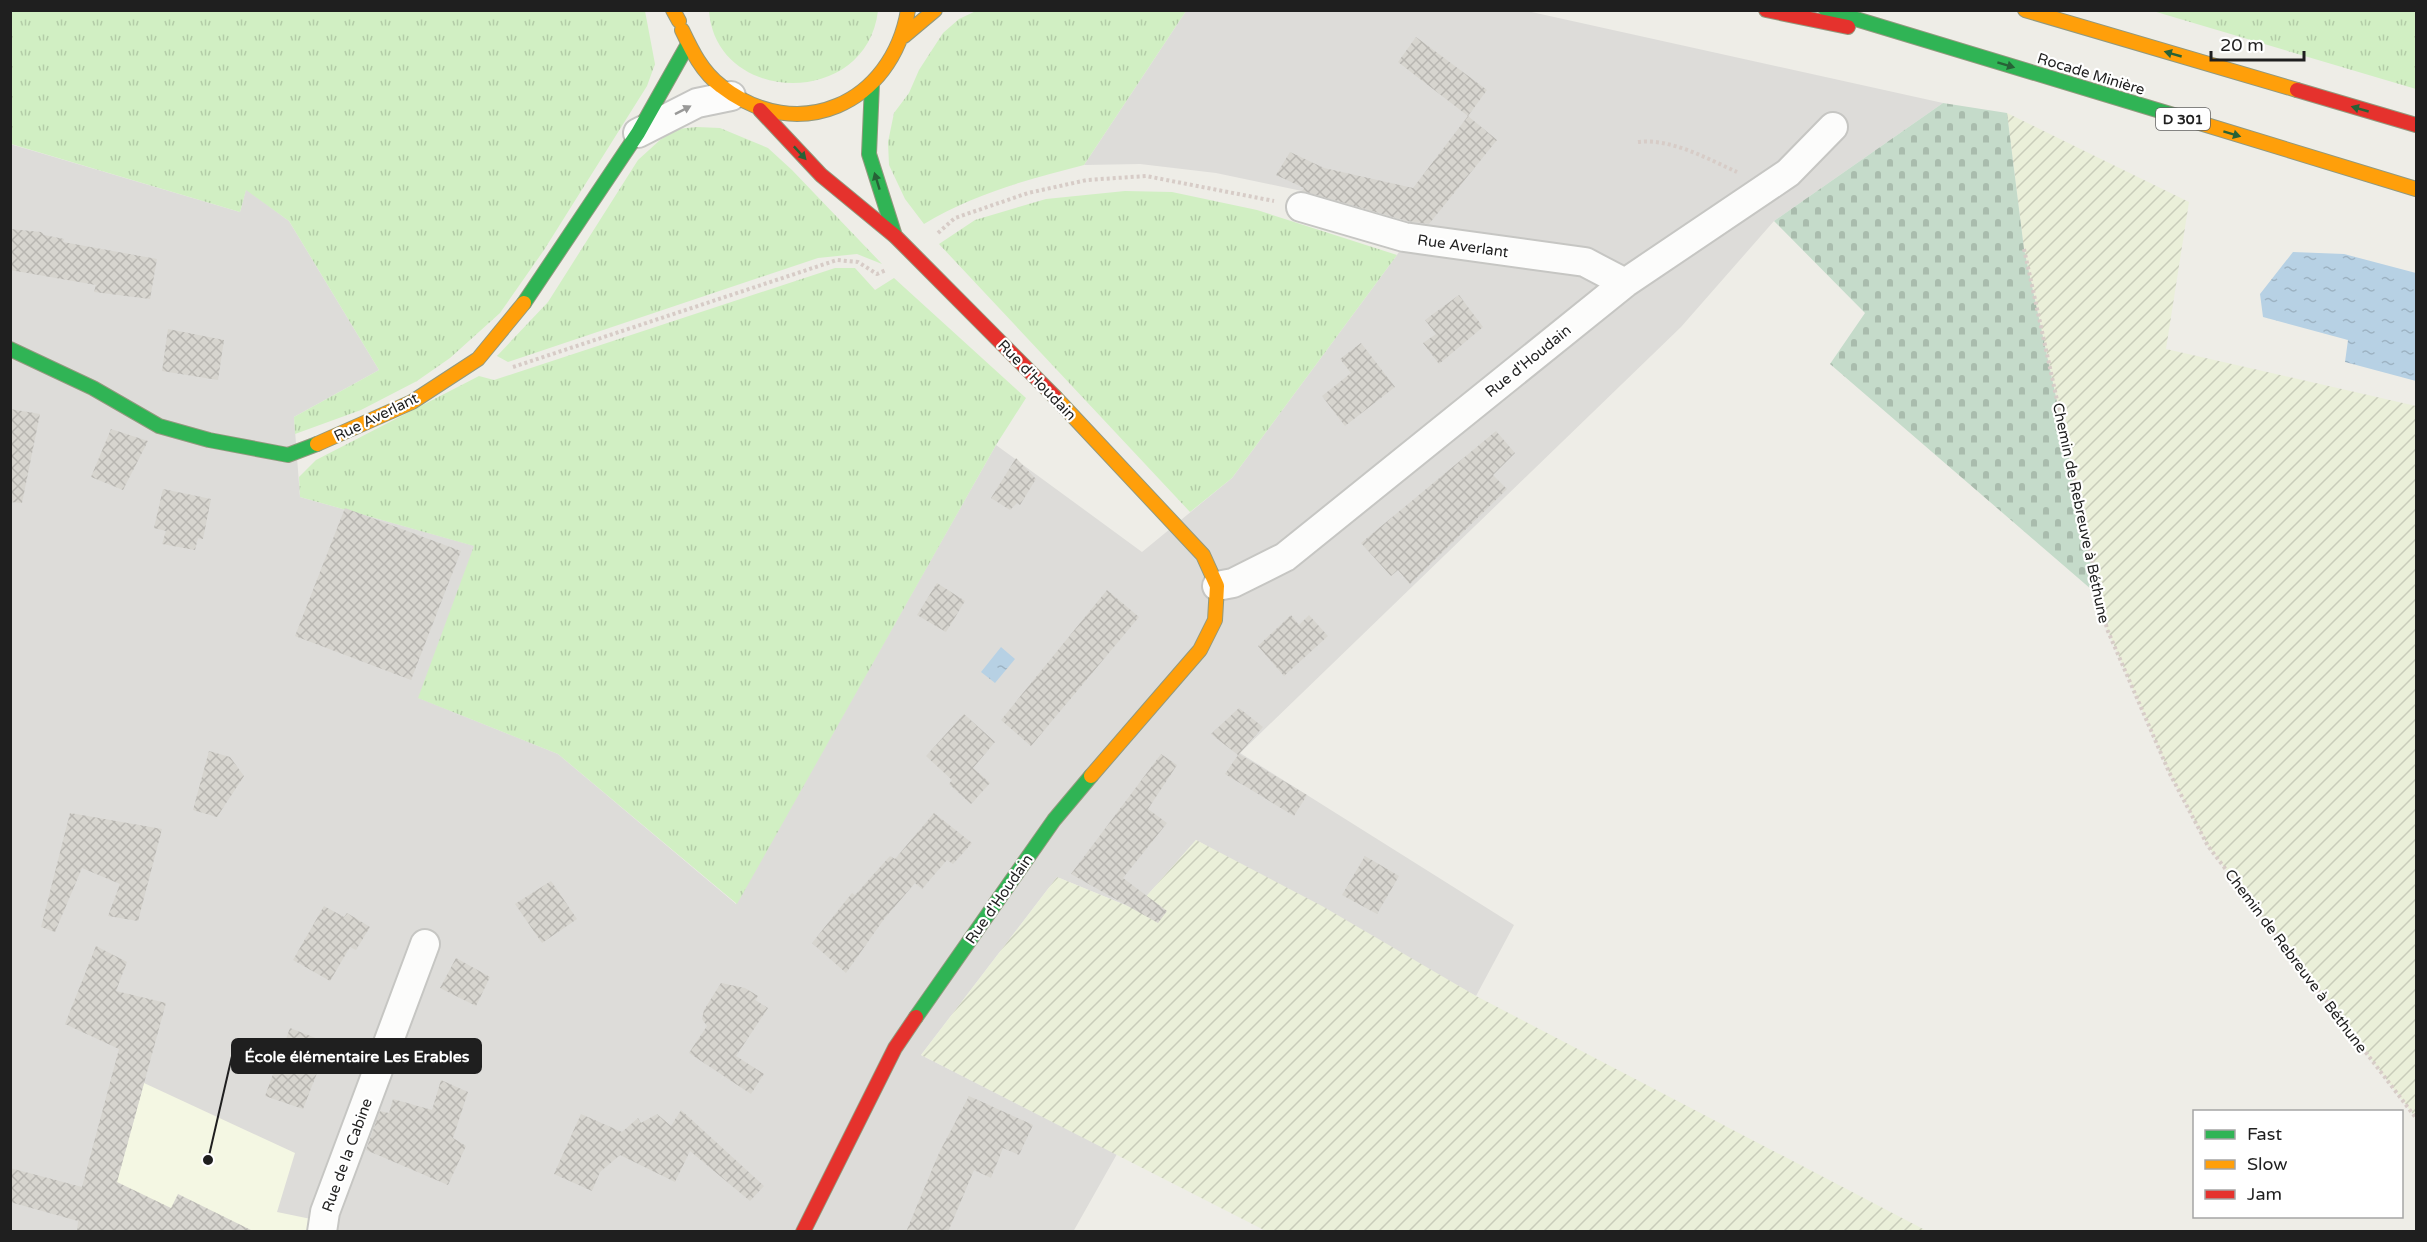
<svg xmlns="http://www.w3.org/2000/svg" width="2427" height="1242" viewBox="0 0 2427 1242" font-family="'Varela Round',sans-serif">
<defs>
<pattern id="farmland-furrows" width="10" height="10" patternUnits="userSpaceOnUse" patternTransform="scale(1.5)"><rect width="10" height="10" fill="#eaefd9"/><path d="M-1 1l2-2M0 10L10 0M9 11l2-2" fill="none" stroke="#c8ccba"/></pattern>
<pattern id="grass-tufts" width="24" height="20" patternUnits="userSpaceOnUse" patternTransform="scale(1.5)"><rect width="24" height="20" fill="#d1efc3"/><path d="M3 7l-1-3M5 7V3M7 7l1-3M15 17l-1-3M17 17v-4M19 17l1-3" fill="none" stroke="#b3cca7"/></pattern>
<pattern id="cemetery-stones" width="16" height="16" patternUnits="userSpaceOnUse" patternTransform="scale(1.5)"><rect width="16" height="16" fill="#c5dbca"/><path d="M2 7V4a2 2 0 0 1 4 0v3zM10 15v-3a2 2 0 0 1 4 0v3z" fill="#a9bcad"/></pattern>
<pattern id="water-ripples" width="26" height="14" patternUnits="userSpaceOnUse" patternTransform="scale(1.5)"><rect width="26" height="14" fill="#b7d1e4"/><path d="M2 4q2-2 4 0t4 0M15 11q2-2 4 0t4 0" fill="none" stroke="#9db3c3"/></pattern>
<pattern id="building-cross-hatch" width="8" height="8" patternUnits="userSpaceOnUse" patternTransform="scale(1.5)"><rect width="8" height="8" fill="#d7d5cf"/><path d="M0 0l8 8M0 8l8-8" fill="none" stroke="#b8b6b1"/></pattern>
</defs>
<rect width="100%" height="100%" fill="#eeede7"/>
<!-- residential -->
<path fill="#dddcd9" d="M1186 11H1527L1943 103 1774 221 1681 327 1240 753 1514 925 1476 996 1196 840 1135 909 1057 877 921 1055 1117 1154 1073 1232 11 1231 10 144 240 212 246 189 289 221 379 370 294 417 300 497 475 546 419 698 558 754 736 904 996 445 1142 552 1232 478 1397 255 1416 224 1302 191 1216 173 1140 164 1084 165Z"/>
<!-- education -->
<path fill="#f4f7e3" d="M144 1083 295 1153 277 1212 311 1219 309 1231 103 1232Z"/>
<!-- farmland -->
<path fill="url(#farmland-furrows)" d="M2007 113 2189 202 2166 349 2416 406V1118L2208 846 2169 772 2107 629 2024 249Z
M1196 840 1322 906 1476 996 1927 1231H1266L921 1055 1057 877 1135 909Z"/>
<!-- grass -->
<path fill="url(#grass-tufts)" d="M978 10 1186 11 1084 165C1029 179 973 194 924 224L905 199 889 165 888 142 894 113 909 93 919 70 943 33 959 19Z
M10 11H645L655 64 647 86 544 250 500 313 450 358 417 381 361 410 295 434 294 417 379 370 289 221 246 190 240 212 11 144Z
M709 11V10L878 11C866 109 716 105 709 11Z
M2153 11H2416V89Z
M697 127 720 128 768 148 792 170 882 264 857 254 818 258 508 362 497 356 548 302 638 160 660 140 677 129Z
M1125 191 1172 192 1257 210 1397 255 1232 478 1190 512 939 244 975 220 1046 199Z
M835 268H855L875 290 894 278 1026 398 996 445 737 904 558 754 418 698 474 546 300 497 299 477 316 460 479 376 494 380Z"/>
<!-- cemetery -->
<path fill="url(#cemetery-stones)" d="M1943 103 2007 113 2024 249 2099 596 1830 364 1865 313 1774 221Z"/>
<!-- water -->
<path fill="url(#water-ripples)" d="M2293 252 2344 254 2416 273V381L2345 362 2348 340 2263 317 2260 294Z
M1001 647 1015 659 995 683 981 672Z"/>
<!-- building -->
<path fill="url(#building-cross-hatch)" d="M1416 37 1487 90 1468 116 1398 62Z
M1468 116 1497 140 1429 224 1407 221 1302 191 1304 188 1276 175 1290 152 1324 168 1413 188Z
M10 229 41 232 44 235 64 239 63 242 157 259 150 299 94 292 96 285 10 270Z
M1459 295 1483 327 1439 364 1423 343 1436 334 1425 320Z
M168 329 224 340 218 380 162 371Z
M1361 343 1395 387 1345 426 1322 396 1351 373 1340 359Z
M10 409 40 414 22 503 10 502Z
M111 429 148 441 123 490 91 477Z
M1496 431 1515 453 1493 475 1507 489 1410 584 1398 570 1391 576 1361 543Z
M1016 458 1036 479 1020 505 1017 503 1010 510 991 498Z
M163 489 211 499 203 539 198 538 195 550 162 544 166 531 154 528Z
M345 508 461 551 411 680 295 636Z
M937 583 965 601 946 632 917 615Z
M1107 590 1139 617 1031 746 1001 720Z
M1291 615 1299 625 1309 615 1328 636 1284 676 1258 646Z
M1239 708 1263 727 1239 754 1307 795 1294 816 1225 774 1238 755 1211 734Z
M964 714 995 742 973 768 990 783 971 804 949 784 952 780 926 756Z
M209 751 230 757 244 776 217 817 193 810Z
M1161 754 1177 765 1148 809 1167 823 1123 878 1167 911 1158 923 1071 874Z
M70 813 162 829 138 921 108 916 120 884 82 868 55 932 41 927Z
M934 813 972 843 953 864 947 860 922 889 915 883 884 919 846 973 812 943 852 893 855 895 890 856 895 859Z
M1365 856 1399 876 1377 914 1342 895Z
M551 881 577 919 542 943 515 904Z
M324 906 344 917 347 913 370 927 356 950 350 947 330 981 293 960Z
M96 946 127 962 116 991 166 1003 117 1182 171 1208 178 1194 255 1232H77L78 1221 10 1202V1168L82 1187 119 1049 65 1024Z
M456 958 490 977 476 1006 440 988Z
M721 983 745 988 758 996 755 1000 768 1008 736 1056 764 1074 751 1094 689 1053 707 1026 702 1019 704 1010Z
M290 1028 331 1044 323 1070 319 1068 303 1109 265 1096Z
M441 1080 468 1092 453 1138 466 1146 448 1185 366 1150 380 1111 389 1113 393 1099 432 1110Z
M969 1096 1033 1125 1019 1155 1003 1148 991 1178 974 1170 948 1232H906L939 1153Z
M681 1110 764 1186 750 1201 690 1151 675 1182 620 1155 600 1172 592 1191 554 1174 581 1114 622 1132 638 1118 641 1123 657 1114 671 1126Z"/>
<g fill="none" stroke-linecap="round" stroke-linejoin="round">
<!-- street casing -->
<g stroke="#c6c6c3" stroke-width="32">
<path id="street" d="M638 133 697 103 731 96
M1301 207 1404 237 1585 262 1625 283
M1217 586 1233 583 1285 557 1625 283 1788 173 1833 127
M322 1232 325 1212 425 944"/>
</g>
<!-- fast casing -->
<g stroke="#92997e" stroke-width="16">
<path id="fast" d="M1826 10 2190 120
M872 84 869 154 895 236
M524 303 638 133 687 46
M10 349 93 388 159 426 209 440 288 455 317 444
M916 1017 1054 820 1091 776"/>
</g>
<!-- slow casing -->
<g stroke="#92997e" stroke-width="16">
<path id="slow" d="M673 10 679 21
M2025 10 2297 90
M682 30C692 51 702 72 721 86 798 146 892 104 908 10
M904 36 935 10
M2190 120 2416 189
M1055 397 1203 555 1217 586 1215 620 1200 650 1091 776
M317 444 412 402 478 359 524 303"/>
</g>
<!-- jam casing -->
<g stroke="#92997e" stroke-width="16">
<path id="jam" d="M1766 10 1848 27
M2297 90 2416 125
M760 110 821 175 895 236 1055 397
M803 1232 895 1048 916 1017"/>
</g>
<!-- path -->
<path stroke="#d7ccc7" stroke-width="4" stroke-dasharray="3 3" stroke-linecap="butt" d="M1638 142C1671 138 1708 159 1737 172
M938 233 955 218 1028 193 1087 180 1146 176 1274 201
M2024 249 2107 629 2169 772 2208 846 2416 1118
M513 367 837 260 858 262 877 274 886 270"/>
<!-- street -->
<use href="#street" stroke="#fcfcfb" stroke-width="28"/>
<!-- fast -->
<use href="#fast" stroke="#30b455" stroke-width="14"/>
<!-- slow -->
<use href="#slow" stroke="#ff9f0a" stroke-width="14"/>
<!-- jam -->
<use href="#jam" stroke="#e5322d" stroke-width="14"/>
</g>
<!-- one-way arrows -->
<defs><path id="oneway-solid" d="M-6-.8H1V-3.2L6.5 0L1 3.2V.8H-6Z" transform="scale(1.5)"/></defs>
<g fill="#276237">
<use href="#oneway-solid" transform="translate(2173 54) rotate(-164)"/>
<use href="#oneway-solid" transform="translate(2006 65) rotate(17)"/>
<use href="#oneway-solid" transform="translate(2360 109) rotate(-164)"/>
<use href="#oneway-solid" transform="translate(2232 134) rotate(17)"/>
<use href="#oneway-solid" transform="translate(800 153) rotate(47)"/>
<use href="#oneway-solid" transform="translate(877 181) rotate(-107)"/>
</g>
<use fill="#999998" href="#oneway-solid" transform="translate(683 110) rotate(-27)"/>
<g text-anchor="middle" stroke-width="4.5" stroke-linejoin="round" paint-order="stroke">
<!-- shield labels -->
<rect fill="#fff" stroke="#626262" stroke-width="1.5" x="2156" y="108" width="54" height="22" rx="4.5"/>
<g font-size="14" font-weight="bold" fill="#1f1f1f">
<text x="2183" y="124">D 301</text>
</g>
<!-- street labels -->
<g font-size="15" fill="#1f1f1f" stroke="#fff">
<text transform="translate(2091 74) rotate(17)" y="5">Rocade Minière</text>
<text transform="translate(1463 246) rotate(8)" y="5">Rue Averlant</text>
<text transform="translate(1528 361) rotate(-39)" y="5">Rue d'Houdain</text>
<text transform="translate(1037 380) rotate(46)" y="5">Rue d'Houdain</text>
<text transform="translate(376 417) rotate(-26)" y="5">Rue Averlant</text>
<text transform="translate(2081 513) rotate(78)" y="5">Chemin de Rebreuve à Béthune</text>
<text transform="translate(999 899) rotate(-55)" y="5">Rue d'Houdain</text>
<text transform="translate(2296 961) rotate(53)" y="5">Chemin de Rebreuve à Béthune</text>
<text transform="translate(347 1155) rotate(-70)" y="5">Rue de la Cabine</text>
</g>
</g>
<!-- callouts -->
<path fill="none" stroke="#1f1f1f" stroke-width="2" d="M208 1160L232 1056"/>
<circle fill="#1f1f1f" stroke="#fff" stroke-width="2" cx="208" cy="1160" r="6"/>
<rect fill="#1f1f1f" stroke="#1f1f1f" stroke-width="2" x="232" y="1039" width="249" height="34" rx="6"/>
<g font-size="16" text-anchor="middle" font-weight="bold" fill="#fff">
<text x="357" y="1062">École élémentaire Les Erables</text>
</g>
<!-- border -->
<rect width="2427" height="1242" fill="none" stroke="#1f1f1f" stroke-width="24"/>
<!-- legend -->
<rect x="2193" y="1110" width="210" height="108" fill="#ffffff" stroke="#a5a5a5" stroke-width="1.5"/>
<rect x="2205" y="1130" width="30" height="9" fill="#30b455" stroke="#a5a5a5" stroke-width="1.5"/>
<text x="2247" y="1140" font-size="18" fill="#1f1f1f">Fast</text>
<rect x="2205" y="1160" width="30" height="9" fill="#ff9f0a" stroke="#a5a5a5" stroke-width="1.5"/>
<text x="2247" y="1170" font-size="18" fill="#1f1f1f">Slow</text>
<rect x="2205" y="1190" width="30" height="9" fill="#e5322d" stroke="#a5a5a5" stroke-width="1.5"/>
<text x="2247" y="1200" font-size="18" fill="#1f1f1f">Jam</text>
<!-- scale -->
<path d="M2211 51v9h93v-9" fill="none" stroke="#1f1f1f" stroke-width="3"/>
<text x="2220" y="51" font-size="18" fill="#1f1f1f" stroke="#ffffff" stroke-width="4.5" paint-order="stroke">20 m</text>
</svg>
